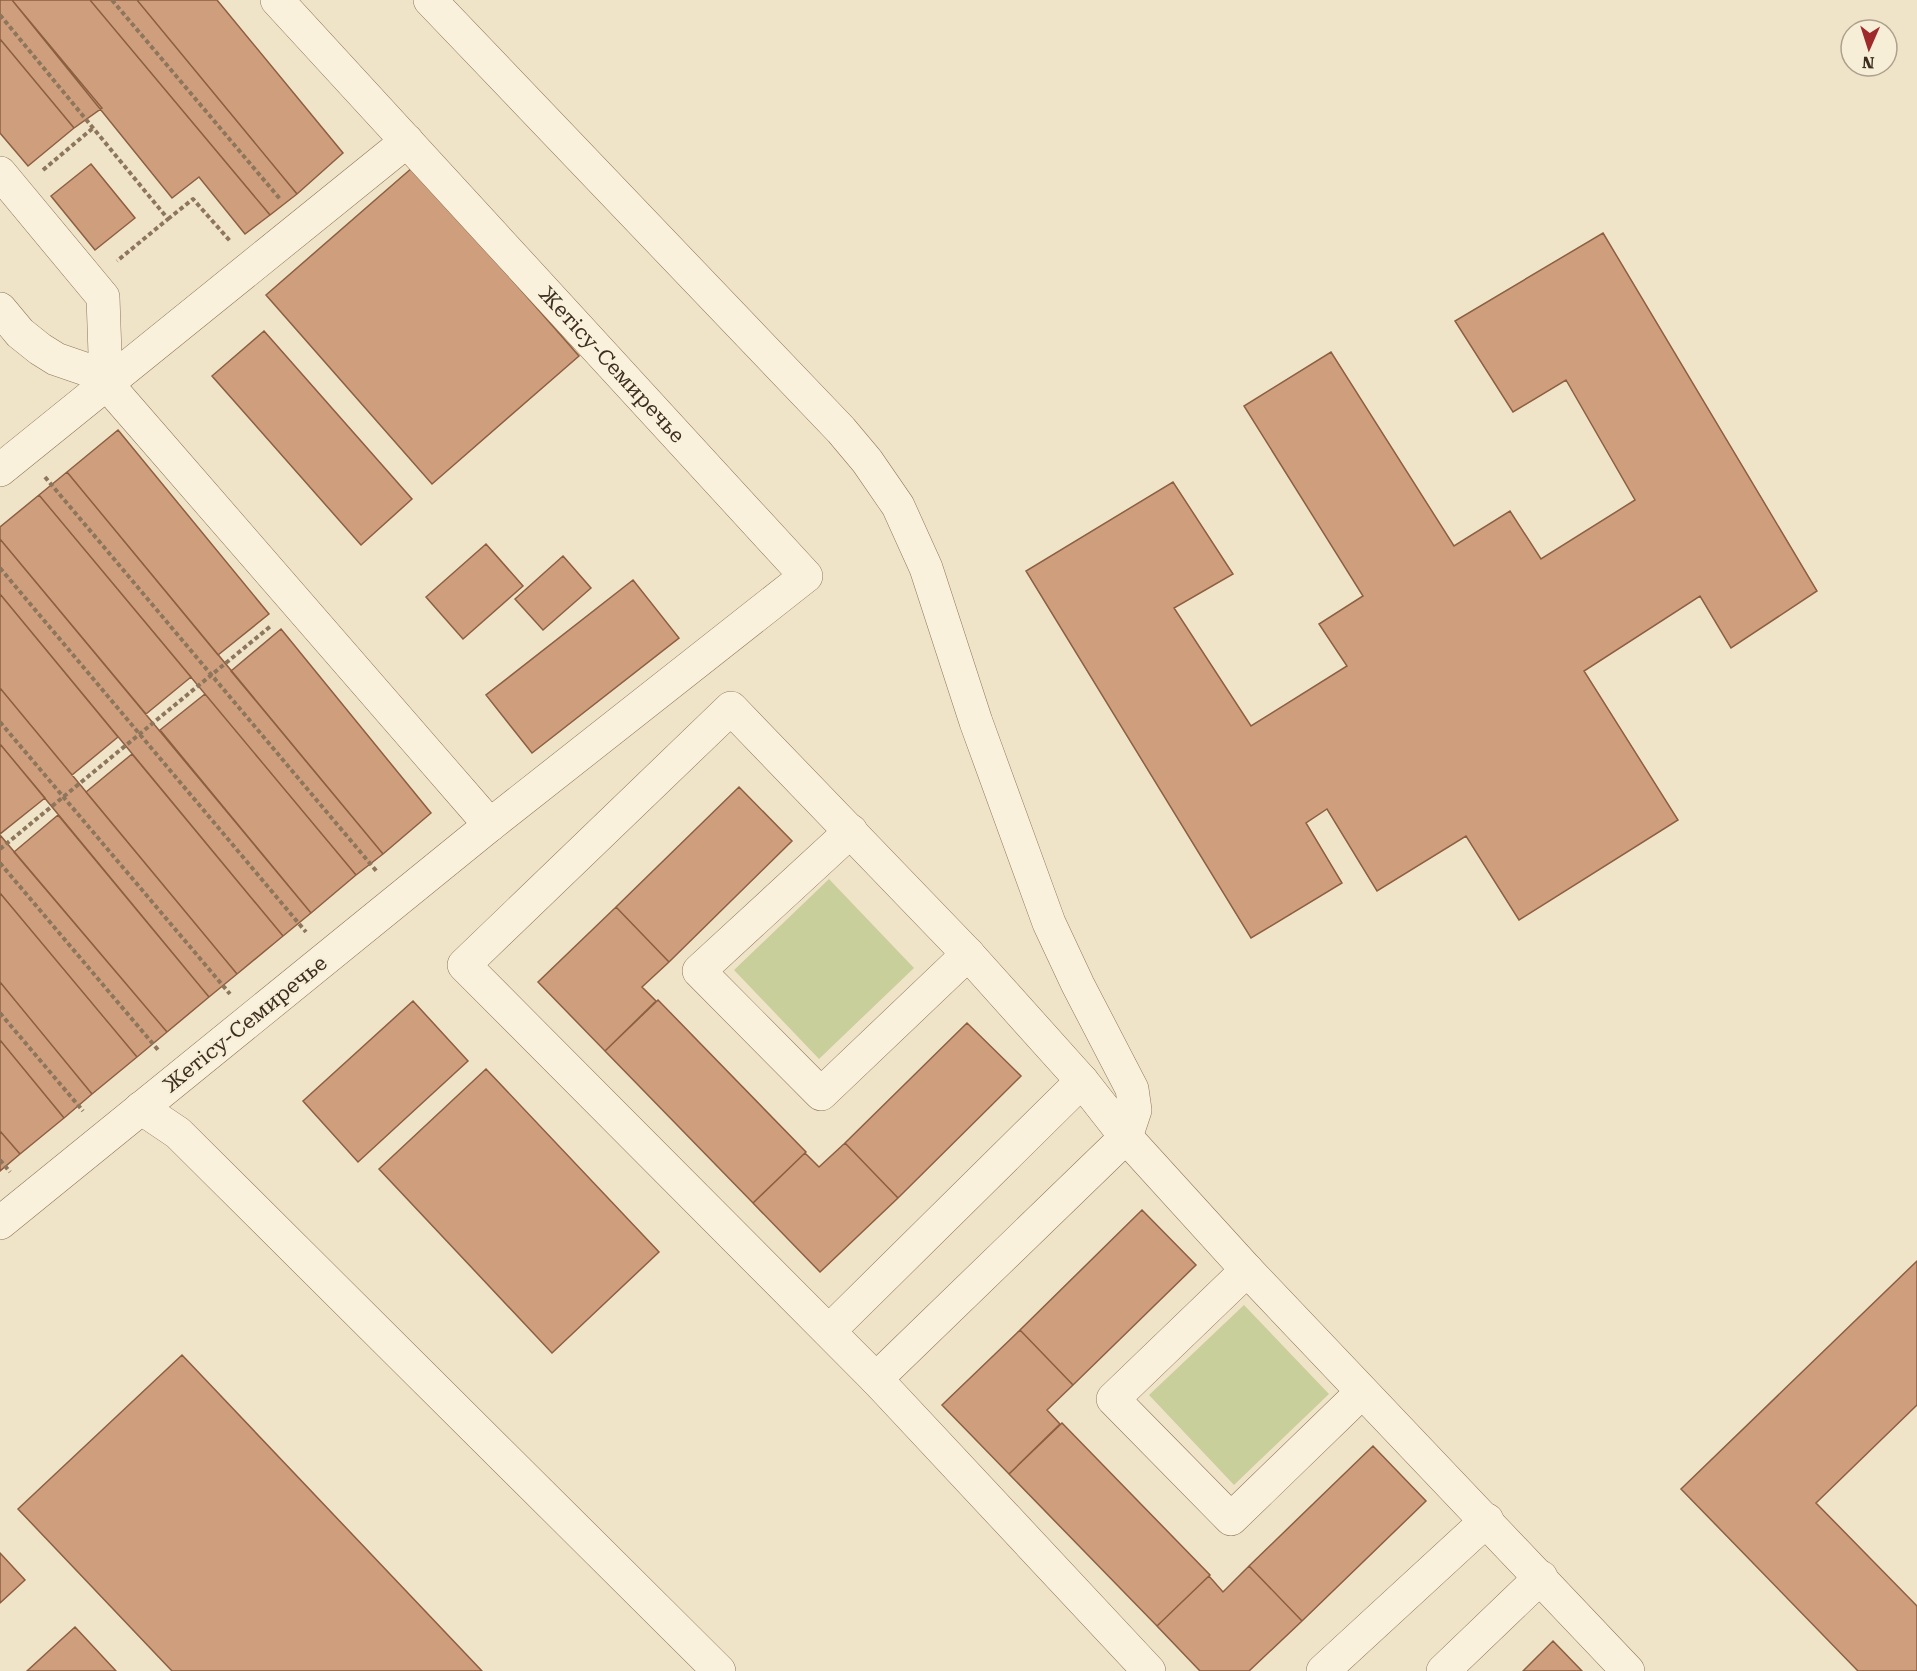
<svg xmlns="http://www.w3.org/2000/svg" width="1917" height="1671" viewBox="0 0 1917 1671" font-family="'Roboto Serif',serif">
<rect width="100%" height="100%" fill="#f0e4c8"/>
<!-- green -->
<path fill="#c9cf9b" d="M829 879 914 968 819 1059 734 970Z
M1244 1305 1329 1394 1234 1485 1149 1395Z"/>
<!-- building -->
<path fill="#cf9f7d" stroke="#8d5f41" stroke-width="1.5" d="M0 0H12L102 108 74 128 0 39Z
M12 0H90L270 215 245 234 199 177 172 198Z
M90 0H137L297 194 270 215Z
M137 0H217L343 153 297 194Z
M0 39 74 128 28 166 0 133Z
M91 164 135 218 95 250 51 196Z
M413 167 579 356 432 484 266 295Z
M1603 233 1817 591 1731 648 1700 596 1584 671 1678 820 1519 920 1466 836 1377 891 1327 809 1306 823 1342 883 1251 938 1026 571 1173 482 1233 574 1174 608 1251 726 1347 666 1319 624 1363 596 1244 406 1331 352 1454 546 1510 511 1541 559 1635 500 1566 380 1513 412 1455 321Z
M264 331 412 499 361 545 212 376Z
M118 430 269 614 218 655 67 472Z
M67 472 383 854 356 875 39 495Z
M39 495 191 677 146 714 0 539V527Z
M0 539 311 913 283 936 0 594Z
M486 544 523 586 463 639 426 597Z
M563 556 591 588 543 630 515 599Z
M633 580 679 638 532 753 486 695Z
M0 594 118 737 72 775 0 688Z
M281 629 431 813 383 854 231 671Z
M0 688 237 974 209 997 0 744Z
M205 694 356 875 311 913 160 730Z
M0 744 45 798 0 834Z
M132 754 283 936 237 974 86 792Z
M739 787 792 841 669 962 616 907Z
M58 815 209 997 167 1032 14 852Z
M0 835 167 1032 137 1057 0 893Z
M0 893 137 1057 92 1094 0 982Z
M616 907 669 962 642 987 656 1001 605 1051 538 982Z
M0 982 92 1094 64 1118 0 1040Z
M658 1000 806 1152 753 1203 605 1051Z
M413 1001 468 1061 358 1162 303 1101Z
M967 1023 1021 1076 898 1198 845 1143Z
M0 1040 64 1118 20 1154 0 1131Z
M486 1069 659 1252 552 1353 379 1169Z
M0 1131 20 1154 0 1171Z
M845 1143 898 1198 820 1272 753 1203 805 1153 819 1167Z
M1142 1210 1196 1265 1073 1385 1020 1330Z
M1917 1261V1405L1816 1503 1917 1606V1671H1858L1681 1489Z
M1020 1330 1073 1385 1047 1410 1060 1424 1009 1474 942 1405Z
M182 1355 482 1671H172L18 1509Z
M1062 1423 1210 1575 1157 1626 1009 1474Z
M1373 1446 1426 1501 1302 1621 1249 1566Z
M0 1553 25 1580 0 1603Z
M1249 1566 1302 1621 1249 1671H1200L1157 1626 1209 1576 1223 1592Z
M75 1627 116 1671H27Z
M1553 1641 1582 1671H1523Z"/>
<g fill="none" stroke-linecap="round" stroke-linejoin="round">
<!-- minor casing -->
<g stroke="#8d765c" stroke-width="34">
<g id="minor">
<path id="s1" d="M277 0 806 576 490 825"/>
<path d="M430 0 841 430 867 461 898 506 926 568 976 722 1049 923 1078 985 1132 1089 1135 1110 1126 1137 876 1379"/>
<path d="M0 173 103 297 106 383 490 825 0 1223"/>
<path d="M0 309 20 333 40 349 56 359 88 370 106 383"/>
<path d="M0 470 407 141"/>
<path d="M851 831 699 971 821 1094 968 954"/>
<path d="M141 1108 178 1133 719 1671"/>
<path d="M1247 1270 1113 1399 1231 1519 1362 1392"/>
<path d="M829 1331 1082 1081"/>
<path d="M1149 1671 876 1379 464 965 731 708 968 954 1082 1081 1126 1137 1247 1270 1628 1671"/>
<path d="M1323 1671 1487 1520"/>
<path d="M1443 1671 1541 1577"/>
</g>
</g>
<!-- path -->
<path stroke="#8d765c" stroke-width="4" stroke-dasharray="4.5 3" stroke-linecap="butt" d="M112 0 280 199
M0 15 168 219 117 261
M43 170 93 128
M168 219 193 199 231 242
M45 477 378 873
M0 568 306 932
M0 722 230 994
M0 849 272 625
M0 863 159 1051
M0 1013 83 1111
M0 1160 10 1172"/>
<!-- minor -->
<use href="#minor" stroke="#faf1dc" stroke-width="33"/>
</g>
<g text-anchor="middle" stroke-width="4.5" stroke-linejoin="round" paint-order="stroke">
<!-- street labels -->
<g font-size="21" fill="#3d2e20" stroke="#f7eed8">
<text dy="7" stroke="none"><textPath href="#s1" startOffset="495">Жетісу-Семиречье</textPath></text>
<text transform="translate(245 1024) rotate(-39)" y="7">Жетісу-Семиречье</text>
</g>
</g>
<!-- north arrow -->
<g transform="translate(1869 48) rotate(183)"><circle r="28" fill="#f7eed8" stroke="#ada18e" stroke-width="1.5"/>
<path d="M0-4.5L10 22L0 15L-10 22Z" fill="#9e2a2b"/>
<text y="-9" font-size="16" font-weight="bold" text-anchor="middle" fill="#3d2e20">N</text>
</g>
</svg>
